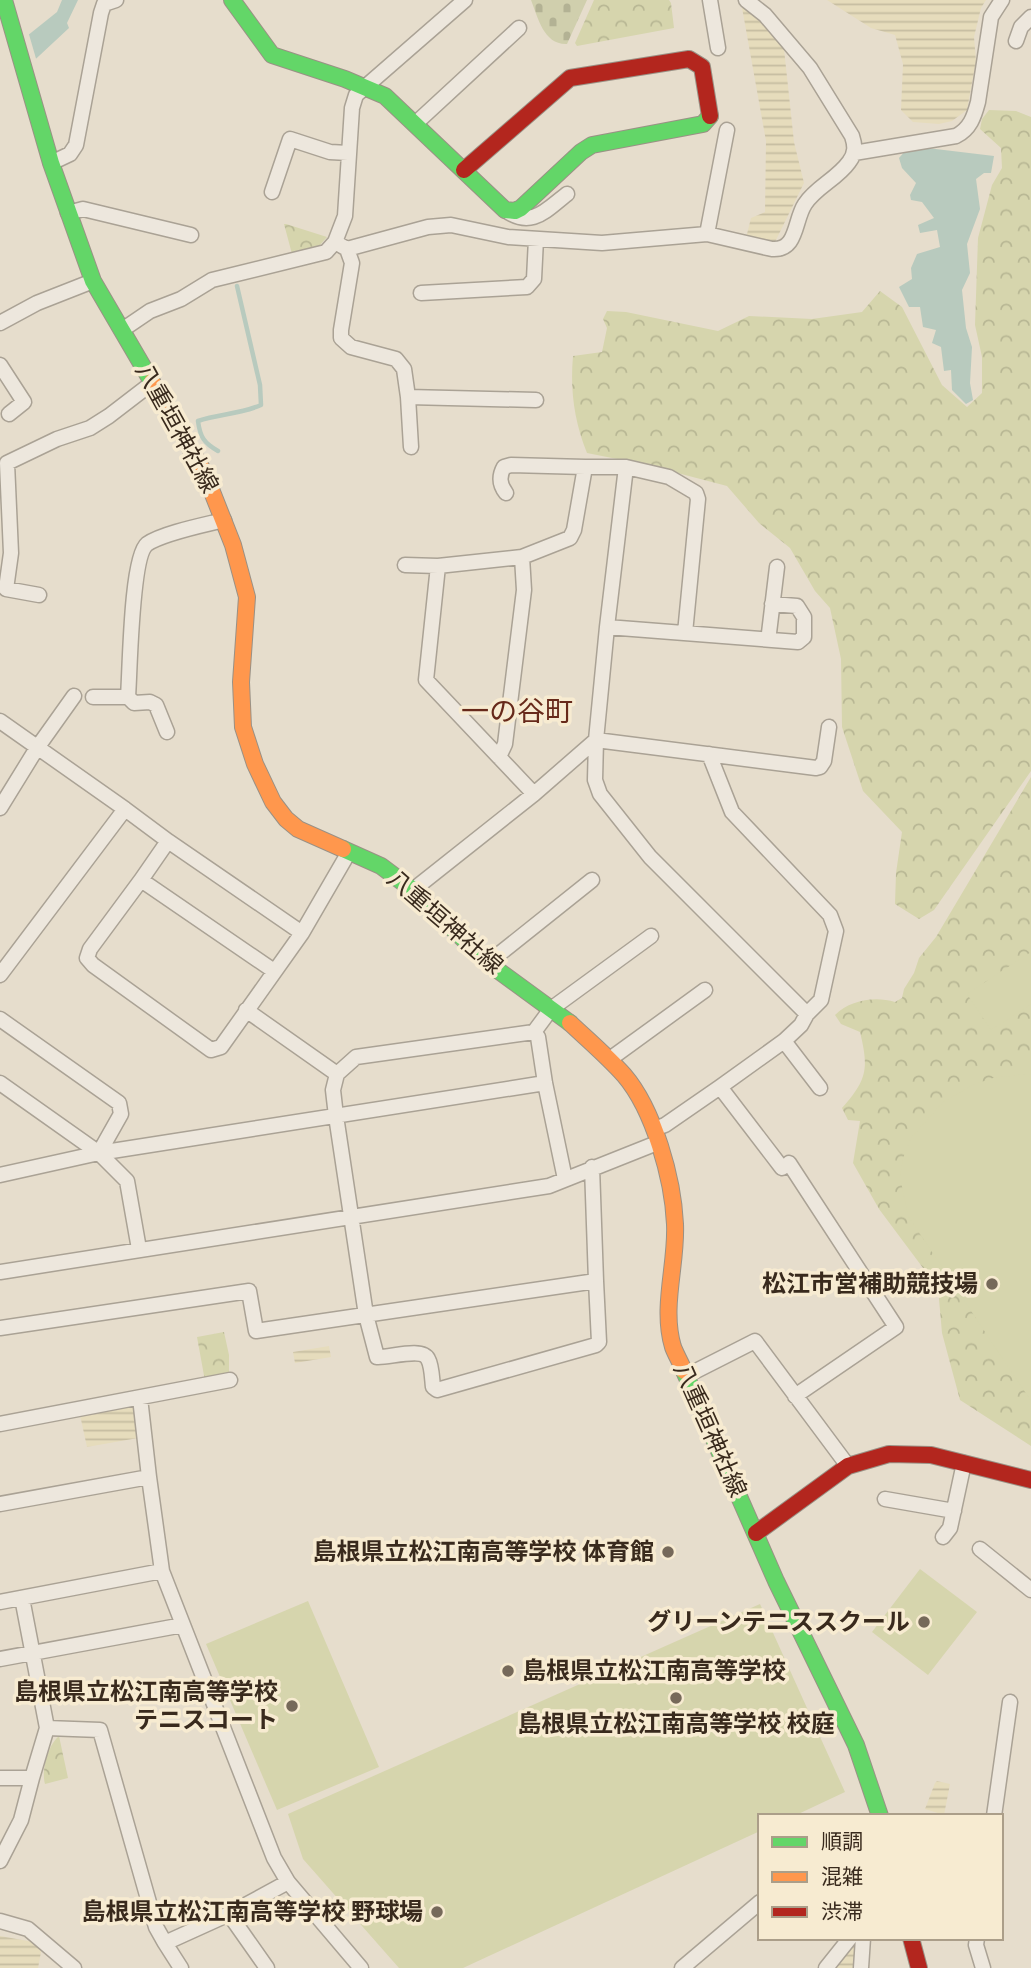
<svg xmlns="http://www.w3.org/2000/svg" width="1031" height="1968" viewBox="0 0 1031 1968" font-family="Georgia,'Noto Sans JP',serif">
<defs>
<pattern id="farmland-rules" width="6" height="5" patternUnits="userSpaceOnUse" patternTransform="scale(1.75)"><rect width="6" height="5" fill="#e6dcbc"/><path d="M0 2.5h6" fill="none" stroke="#c6bda1"/></pattern>
<pattern id="forest-crowns" width="20" height="18" patternUnits="userSpaceOnUse" patternTransform="scale(1.75)"><rect width="20" height="18" fill="#d6d5ad"/><path d="M2 6a3 3 0 1 1 6 0M12 15a3 3 0 1 1 6 0" fill="none" stroke="#b8b794"/></pattern>
<pattern id="cemetery-stones" width="16" height="16" patternUnits="userSpaceOnUse" patternTransform="scale(1.75)"><rect width="16" height="16" fill="#d0cfad"/><path d="M2 7V4a2 2 0 0 1 4 0v3zM10 15v-3a2 2 0 0 1 4 0v3z" fill="#b3b294"/></pattern>
</defs>
<rect width="100%" height="100%" fill="#e6ddcc"/>
<!-- farmland -->
<path fill="url(#farmland-rules)" d="M827 0H986L981 8 974 37 976 61 967 110 952 121 939 124 913 122 901 110 903 64 895 35 871 28Z
M741 2 757 16 784 49 794 142 804 183 775 242 746 238 751 218 765 212 766 141Z
M329 1346 331 1357 295 1363 293 1352Z
M134 1405 138 1438 87 1447 80 1415Z
M937 1781 950 1784 944 1815 925 1809 935 1783Z
M0 1936 39 1943 41 1952 38 1968H0Z
M859 1938 858 1968H833Z"/>
<!-- forest -->
<path fill="url(#forest-crowns)" d="M594 0H669L671 3 674 28 577 46 575 43Z
M989 110 1016 111 1031 117V771L934 910 919 919 895 904 896 873 902 832 863 791 842 727 841 659 830 608 815 591 790 548 759 523 727 486 647 465 587 453C574 421 570 390 573 356L602 352 607 328 603 319 607 311 626 312 718 331 749 316 812 319 862 312 880 291 902 307 942 385 967 407 982 393V357L975 325 978 238 992 185 1002 168 1001 148 980 129 982 119Z
M284 224H286L327 237 319 246 292 254Z
M1031 777V1446L960 1400 942 1333 938 1288 879 1209 853 1163 860 1121 848 1120 842 1108C867 1080 869 1069 860 1032L841 1024 835 1015C850 1000 875 996 895 1002L902 998 904 989 914 973 919 958 936 937Z
M224 1332 229 1355V1377L205 1381 197 1337Z
M59 1736 68 1778 45 1784C41 1771 48 1745 59 1736Z"/>
<!-- cemetery -->
<path fill="url(#cemetery-stones)" d="M531 0H587L567 44C544 45 538 18 531 0Z"/>
<!-- garden -->
<path fill="#d6d5ad" d="M1031 952V1004L991 1030 967 994Z
M1025 1074 1031 1075V1401L908 1216 900 1177 903 1158 911 1138 943 1102 973 1085 993 1078Z
M920 1569 977 1612 928 1675 872 1632Z
M308 1601 379 1767 277 1810 206 1644Z
M760 1604 845 1792 794 1816H760V1831L463 1968H399L303 1859 288 1814Z"/>
<!-- water -->
<path fill="#b8cabe" d="M62 0H78L67 23 69 28 25 69 17 44 57 12Z
M919 147 994 156 991 173H984L976 179 980 209 967 244 970 273 962 290 966 328 972 347 970 383 973 400 966 404 952 390 951 370 944 371 941 347 932 343 936 330 923 327 920 307H909L899 287 912 279 911 268 917 254 940 247 937 230 920 233 918 225 934 218 922 202 911 200 910 195 916 183 902 168 899 158 906 150Z"/>
<!-- pier -->
<path fill="#e6ddcc" d="M28 31 37 62 27 72 12 75 11 77 4 51Z"/>
<g fill="none" stroke-linecap="round" stroke-linejoin="round">
<!-- stream -->
<path stroke="#b8cabe" stroke-width="4.5" d="M218 451C204 443 200 437 198 421 219 414 241 414 261 405L260 385 237 286"/>
<!-- street casing -->
<g stroke="#aaa295" stroke-width="17">
<path id="street" d="M710 0 718 48
M1016 41 1021 27 1031 17
M415 124 519 28
M854 153 956 136C970 129 974 117 978 102L991 17 1002 0
M51 163 70 154 76 145 101 13 104 4 116 0
M272 192 290 139 330 152 348 153
M505 210C532 229 546 210 567 194
M68 213 83 209 191 235
M707 234 727 130
M335 242 347 249 428 227 451 225 508 237 602 243 707 234 772 249C798 251 794 220 805 204 816 187 837 179 849 162 856 153 855 145 852 136L810 68 765 15 746 0
M347 249 352 263 341 330V338L351 347 396 359 404 369 408 397
M421 293 527 287 534 279 536 239
M0 323 37 303 93 281
M122 330 150 311 181 299 212 280 326 252 335 242 345 216 352 108 356 95 465 0
M0 365 24 402 9 414
M411 447 408 397 536 400
M585 467H626L669 477 696 493 698 499 685 633
M626 467 607 627 798 642 804 637V617L797 606 772 604
M405 565 438 566 522 557 570 538 574 530 585 467 511 465 504 467C499 476 499 484 506 493
M438 566 426 680 534 794
M39 595 6 589 11 553 7 463 57 439 90 428 109 416 152 383
M607 627 596 740 595 780 600 794 650 857 807 1014
M769 633 777 567
M93 697H128
M0 721 125 809 168 841 302 933 349 852
M167 732 156 705 150 702 134 703 128 697C130 671 131 557 147 544 163 533 204 525 224 520
M499 757 505 744 524 590 522 557
M0 808 37 748 74 696
M168 841 141 880 274 971
M141 880 90 949 87 958 93 965 211 1050 221 1047 302 933
M413 890 534 794 596 740 816 768 820 767 824 761 829 727
M488 963 592 880
M0 975 125 809
M246 1010 337 1074 356 1057 534 1032 538 1037 545 1083 565 1179
M0 1019 119 1103 121 1114 99 1153
M534 1032 551 1009 651 936
M784 1041 820 1088
M610 1059 705 990
M337 1074 333 1090 336 1116 366 1315 377 1357C389 1358 422 1347 428 1359 432 1366 432 1379 433 1387L437 1390 596 1345 599 1342 596 1281
M0 1083 99 1153 545 1083
M720 1087 782 1168
M654 1129 665 1125 720 1087 784 1041 801 1025 807 1014 821 1000 836 931 830 915 732 812 709 754
M789 1163 896 1327 795 1396
M0 1175 99 1153 127 1181 139 1249
M0 1272 549 1186 657 1143
M0 1328 249 1291 256 1331 596 1281 592 1167
M686 1376 755 1341 848 1466
M0 1424 230 1380
M149 1477 162 1571 274 1858 288 1882 361 1968
M885 1499 954 1511
M0 1504 149 1477 140 1398
M943 1537 950 1528 964 1463
M980 1549 1031 1590
M0 1602 162 1571
M0 1659 183 1625
M47 1728 100 1730 156 1927 165 1943 229 1914 288 1882
M0 1778H32L47 1728 22 1598
M994 1816 1010 1702
M0 1861 21 1820 32 1778
M229 1914 267 1968
M0 1921 28 1929 74 1968
M977 1938 976 1945 983 1968
M165 1943 181 1968
M682 1968 760 1902
M826 1968 850 1938
M861 1968 863 1938"/>
</g>
<!-- fast casing -->
<g stroke="#9a9185" stroke-width="18">
<path id="fast" d="M4 0 51 163 93 281 152 382
M232 0 272 55 345 79 385 96 505 210 515 211 521 208 581 152 592 145 703 124 710 116
M343 849 381 866 413 890 488 963 570 1023
M684 1371 776 1581 856 1745 880 1816"/>
</g>
<!-- slow casing -->
<g stroke="#9a9185" stroke-width="18">
<path id="slow" d="M152 382 205 474 233 545 247 597 241 682 243 727 255 764 273 802 286 819 298 829 343 849
M570 1023C587 1039 607 1056 624 1075 654 1110 673 1179 675 1224 677 1264 661 1307 673 1347 676 1355 681 1363 684 1371"/>
</g>
<!-- jam casing -->
<g stroke="#9a9185" stroke-width="18">
<path id="jam" d="M464 170 570 78 689 59 702 67 710 116
M756 1533 848 1466 889 1454 931 1455 1031 1480
M911 1938 919 1968"/>
</g>
<!-- street -->
<use href="#street" stroke="#ede7dd" stroke-width="14"/>
<!-- fast -->
<use href="#fast" stroke="#63d668" stroke-width="16"/>
<!-- slow -->
<use href="#slow" stroke="#ff974d" stroke-width="16"/>
<!-- jam -->
<use href="#jam" stroke="#b3261e" stroke-width="16"/>
</g>
<!-- markers -->
<g fill="#76695a" stroke="#f7ebd1" stroke-width="2.5">
<circle cx="992" cy="1284" r="7"/>
<circle cx="668" cy="1552" r="7"/>
<circle cx="924" cy="1622" r="7"/>
<circle cx="508" cy="1671" r="7"/>
<circle cx="676" cy="1698" r="7"/>
<circle cx="292" cy="1706" r="7"/>
<circle cx="437" cy="1912" r="7"/>
</g>
<g text-anchor="middle" stroke-width="7" stroke-linejoin="round" paint-order="stroke">
<!-- street labels -->
<g font-size="24" fill="#392a1d" stroke="#f7ebd1">
<text transform="translate(177 428) rotate(61)" y="8">八重垣神社線</text>
<text transform="translate(445 922) rotate(41)" y="8">八重垣神社線</text>
<text transform="translate(710 1430) rotate(66)" y="8">八重垣神社線</text>
</g>
<!-- poi labels -->
<g font-size="24" font-weight="bold" fill="#392a1d" stroke="#f7ebd1" text-anchor="end">
<text x="978" y="1292">松江市営補助競技場</text>
<text x="654" y="1560">島根県立松江南高等学校 体育館</text>
<text x="910" y="1630">グリーンテニススクール</text>
<text x="522" y="1679" text-anchor="start">島根県立松江南高等学校</text>
<text x="278" y="1700">島根県立松江南高等学校<tspan x="278" dy="28">テニスコート</tspan></text>
<text x="676" y="1732" text-anchor="middle">島根県立松江南高等学校 校庭</text>
<text x="423" y="1920">島根県立松江南高等学校 野球場</text>
</g>
<!-- quarter labels -->
<g font-size="28" fill="#67291a" stroke="#f7ebd1">
<text x="517" y="721">一の谷町</text>
</g>
</g>
<!-- legend -->
<rect x="758" y="1814" width="245" height="126" fill="#f7ebd1" stroke="#ab9e89" stroke-width="2"/>
<rect x="772" y="1837" width="35" height="10" fill="#63d668" stroke="#ab9e89" stroke-width="2"/>
<text x="821" y="1849" font-size="21" fill="#392a1d">順調</text>
<rect x="772" y="1872" width="35" height="10" fill="#ff974d" stroke="#ab9e89" stroke-width="2"/>
<text x="821" y="1884" font-size="21" fill="#392a1d">混雑</text>
<rect x="772" y="1907" width="35" height="10" fill="#b3261e" stroke="#ab9e89" stroke-width="2"/>
<text x="821" y="1919" font-size="21" fill="#392a1d">渋滞</text>
</svg>
